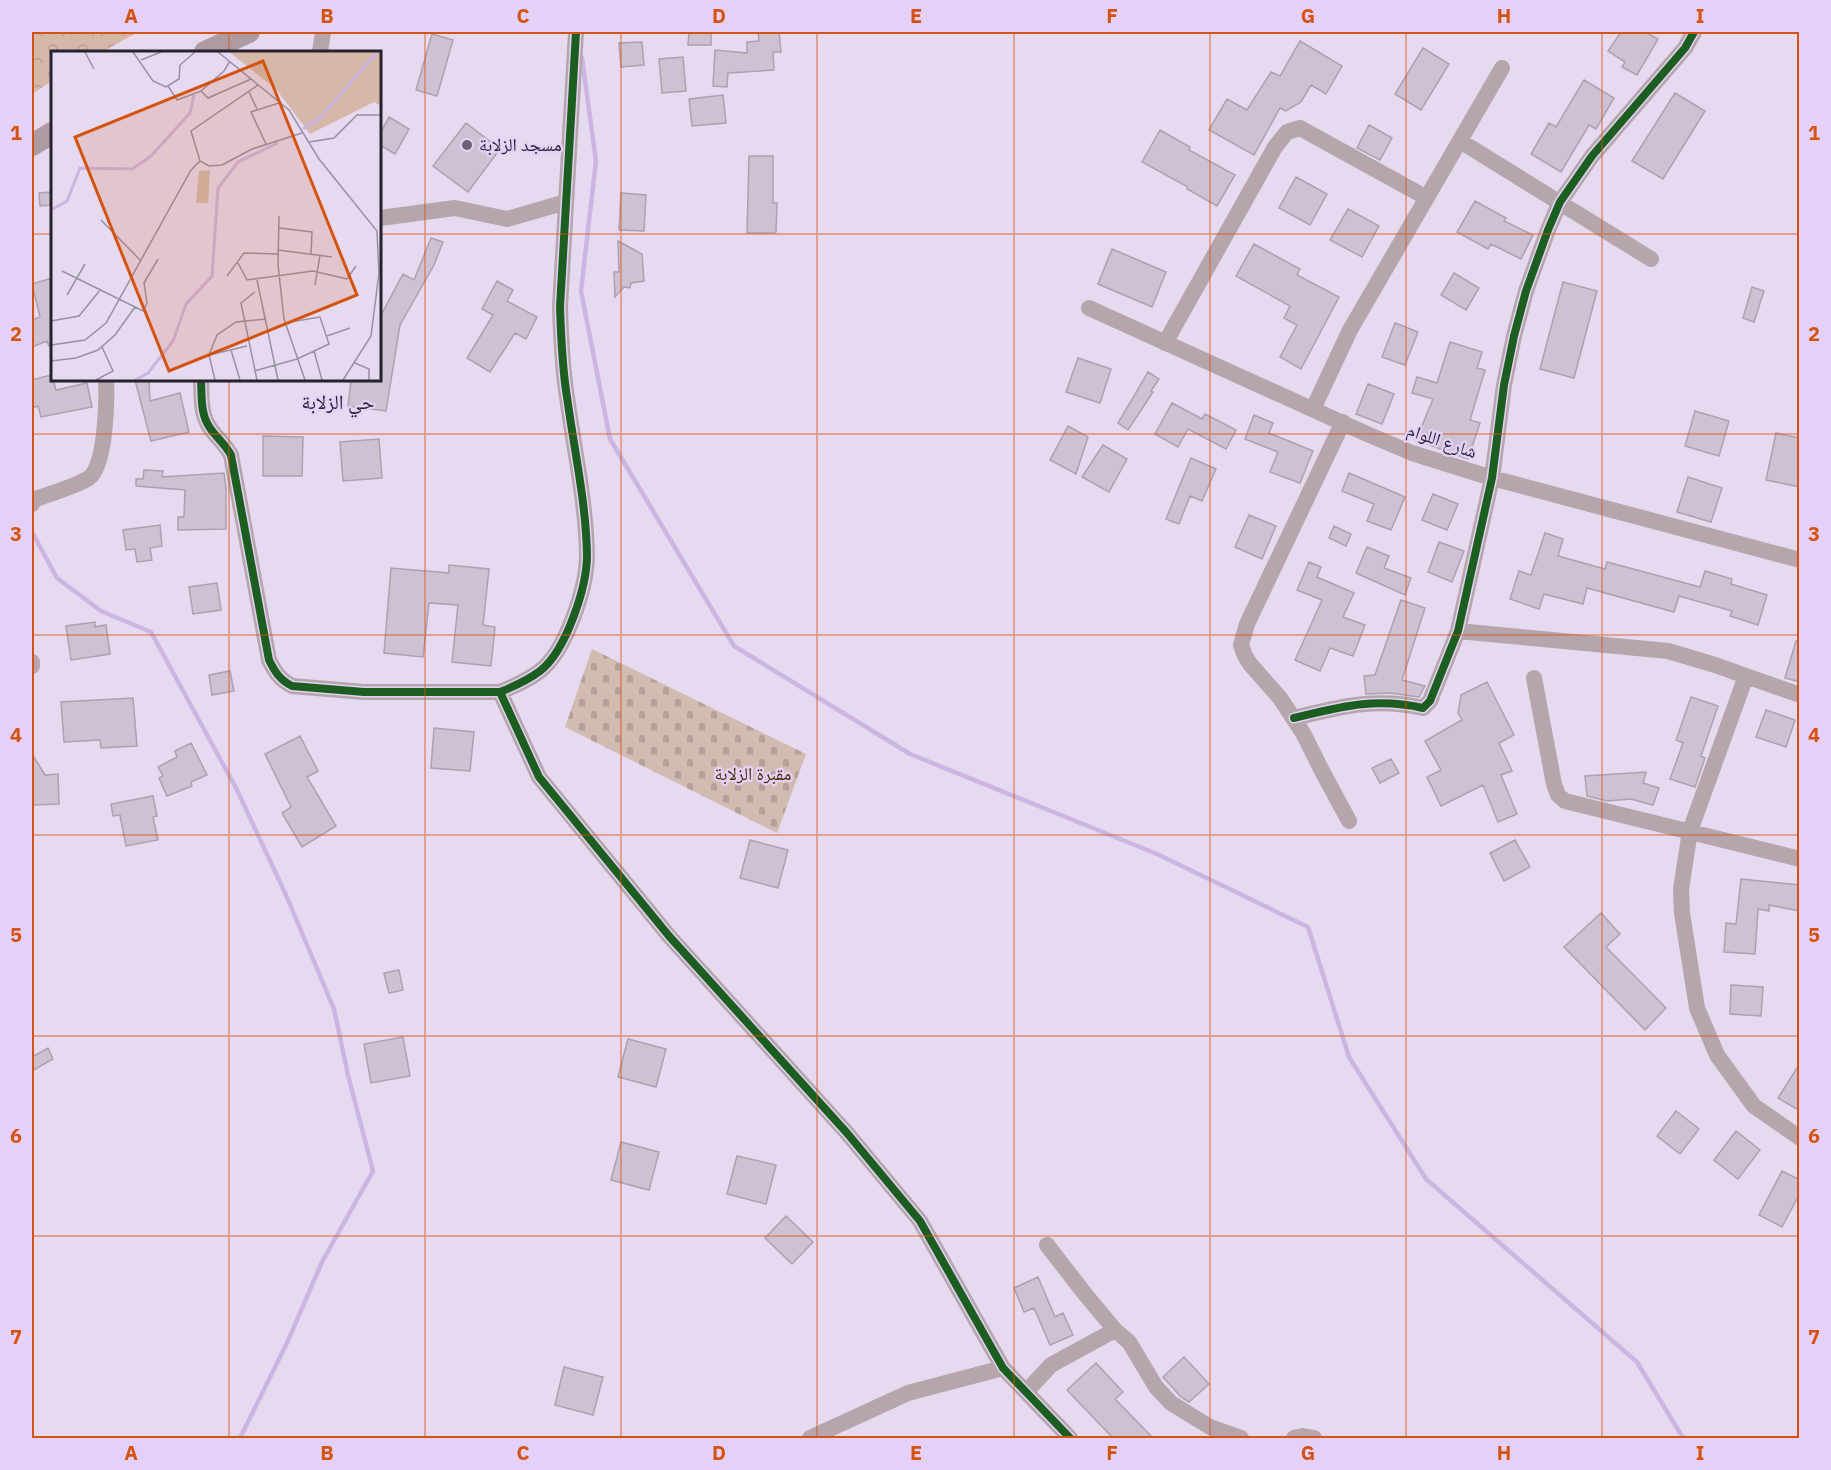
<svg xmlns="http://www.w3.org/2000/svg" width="1831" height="1470" viewBox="0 0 1831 1470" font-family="'IBM Plex Sans','Noto Naskh Arabic',sans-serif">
<defs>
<pattern id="forest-crowns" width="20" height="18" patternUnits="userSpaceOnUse" patternTransform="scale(1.5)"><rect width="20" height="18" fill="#d6b8a8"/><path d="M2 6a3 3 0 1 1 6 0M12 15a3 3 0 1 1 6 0" fill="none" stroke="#b89e91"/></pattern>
<pattern id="cemetery-stones" width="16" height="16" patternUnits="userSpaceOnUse" patternTransform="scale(1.5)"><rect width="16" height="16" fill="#d2bbb1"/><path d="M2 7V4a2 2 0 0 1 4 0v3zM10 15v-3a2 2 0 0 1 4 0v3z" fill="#b4a099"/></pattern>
</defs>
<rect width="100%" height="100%" fill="#e5daef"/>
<!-- forest -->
<path fill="url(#forest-crowns)" d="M32 32H138L102 52H52V81L32 94Z"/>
<!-- cemetery -->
<path fill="url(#cemetery-stones)" d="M592 649 806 754 777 833 565 727Z"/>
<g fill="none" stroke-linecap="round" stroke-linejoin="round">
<!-- stream -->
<path stroke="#ccb5e2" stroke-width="4.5" d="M582 58 596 161 581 291 610 439 734 646 910 754 1157 854 1308 927 1349 1057 1426 1179 1637 1362 1683 1438
M32 532 57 578 101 611 151 632 236 788 286 895 334 1009 348 1075 373 1171 322 1262 287 1343 240 1438"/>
</g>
<!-- building -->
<path fill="#cdc2d2" stroke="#aba1b0" stroke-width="1.5" d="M689 32H711V45H688Z
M758 32H779L781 52H773L774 70 728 73 727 87 713 86 715 50 747 53V42L759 41Z
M1621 32H1645L1658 39 1637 75 1622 67 1625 62 1608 51Z
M432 34 453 40 437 96 416 90Z
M1300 41 1342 66 1326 94 1311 85 1301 102 1286 111 1280 108 1254 155 1209 130 1227 99 1247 110 1271 72 1280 76Z
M642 42 644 65 621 67 619 43Z
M1423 48 1449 64 1421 110 1395 94Z
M683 57 686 91 662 93 659 59Z
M1584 80 1614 98 1596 129 1589 125 1561 172 1531 154 1549 123 1556 127Z
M1675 93 1705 111 1663 179 1632 161Z
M723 95 726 123 692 126 689 99Z
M389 117 409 129 395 154 380 145V134Z
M466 123 500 149 468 192 433 166Z
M1369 125 1392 138 1380 160 1357 148Z
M1160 130 1190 147 1189 150 1235 175 1217 206 1187 189 1188 187 1142 162Z
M749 156H773V203H777L776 232 774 233H747Z
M1296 177 1327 194 1310 225 1279 208Z
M52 192V205L40 206 39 193Z
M621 193 646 195 644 231 619 230Z
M1475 201 1506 218 1504 221 1533 235 1521 259 1491 244 1488 249 1457 232Z
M1348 209 1379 226 1362 257 1330 240Z
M431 238 443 242 434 265 400 325 386 411 348 406 351 380H380V317L403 274 414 280Z
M618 241 642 254 644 281 631 283 630 288 624 287 615 297 614 272H619Z
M1254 244 1300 269 1297 275 1339 297 1301 369 1280 357 1297 325 1284 318 1290 306 1236 276Z
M1112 249 1166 272 1152 307 1098 284Z
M1454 273 1479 288 1466 310 1441 295Z
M52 278V346H49L47 341 32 347V320L40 317 32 284Z
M497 281 513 290 507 301 537 317 526 339 515 333 490 372 467 358 493 315 482 309Z
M1563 282 1597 291 1574 378 1540 369Z
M1752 287 1764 291 1754 322 1743 318Z
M1395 323 1418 332 1405 365 1382 357Z
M1450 342 1482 352 1477 368 1485 370 1470 420 1480 423 1468 459 1416 440 1433 399 1412 393 1417 377 1437 383Z
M1078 358 1111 369 1100 403 1066 392Z
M1148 372 1159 379 1151 391 1153 392 1128 430 1118 423Z
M47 376H52L56 390 87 383 92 407 41 417 38 406 32 408V380Z
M135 380H149L150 401 180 393 189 432 151 441Z
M1368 384 1394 394 1382 424 1356 414Z
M1172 403 1202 419 1205 414 1236 430 1226 449 1188 429 1178 447 1155 434Z
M1695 411 1729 421 1719 456 1685 446Z
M1254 415 1273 423 1269 433 1313 451 1300 483 1270 472 1278 452 1245 439Z
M1068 426 1088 437 1076 474 1050 460Z
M1776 433 1800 438V487L1766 480Z
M263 436 303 437 302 476H263Z
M379 439 382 478 343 481 340 442Z
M1103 445 1127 459 1109 492 1082 477Z
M1191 458 1216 469 1202 501 1190 496 1179 524 1166 519Z
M144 470 163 471 162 477 224 473 226 487V529L178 530V517H184L185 490 136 486V479H143Z
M1349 473 1405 497 1391 530 1367 521 1374 504 1342 491Z
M1688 477 1722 488 1711 522 1677 512Z
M1433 494 1458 504 1447 530 1422 520Z
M1249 515 1276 526 1262 559 1235 547Z
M160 525 162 546 150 548 152 560 137 562 135 549 126 550 123 530Z
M1334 526 1351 534 1346 546 1329 538Z
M1545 533 1563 539 1558 556 1605 569 1607 562 1700 587 1705 571 1732 579 1731 584 1767 595 1758 625 1730 616 1732 611 1679 596 1674 612 1587 588 1583 604 1544 594 1539 609 1510 599 1519 571 1531 575Z
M1439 542 1464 551 1452 582 1428 572Z
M1367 547 1389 556 1384 568 1411 578 1405 595 1356 573Z
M1309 562 1321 567 1317 577 1354 593 1343 617 1365 625 1353 656 1330 648 1320 671 1295 660 1322 600 1297 590Z
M449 565 489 569 483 625 495 627 491 666 452 662 458 605 429 603 423 657 384 653 391 568 449 573Z
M217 583 221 610 193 614 189 587Z
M1401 600 1425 608 1402 680 1425 686 1419 697 1390 693 1366 694 1364 676 1375 675Z
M95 622V627L106 625 110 654 71 660 66 626Z
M1796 641 1800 642V682L1785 678Z
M230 671 234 691 212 695 209 675Z
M1487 682 1514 735 1499 743 1512 771 1501 775 1517 814 1498 822 1483 785 1441 806 1427 777 1441 770 1425 741 1462 720 1458 713 1461 695Z
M1691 697 1718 706 1701 756 1705 758 1695 787 1670 779 1683 743 1676 740Z
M133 698 137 746 101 748 100 740 64 742 61 702Z
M1766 710 1795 720 1786 747 1756 737Z
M434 728 474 732 470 771 431 768Z
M300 736 318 771 307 777 336 826 302 847 282 813 291 807 265 754Z
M191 743 207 775 191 782 192 786 167 796 159 778 163 776 158 767 177 757 175 751Z
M32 754 45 775 58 774 59 804 32 805Z
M1391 759 1399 773 1380 783 1372 768Z
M1646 772 1643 783 1659 788 1653 805 1631 799 1607 801 1587 796 1585 776Z
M153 796 157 816 153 817 158 840 126 846 120 815 113 816 111 804Z
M750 840 788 850 778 888 740 878Z
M1515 840 1530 867 1504 881 1490 853Z
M1741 879 1800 885V911L1769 905V911L1758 909 1755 954 1724 952 1726 923 1736 924Z
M1601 913 1620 934 1606 947 1666 1008 1645 1030 1564 947Z
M399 970 403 990 389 993 384 973Z
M1731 985 1763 987 1761 1016 1730 1014Z
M403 1037 410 1076 371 1083 364 1044Z
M628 1039 666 1049 656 1087 618 1077Z
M48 1048 53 1059 32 1071V1057Z
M1800 1063V1111L1778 1098Z
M1676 1111 1699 1129 1680 1154 1657 1136Z
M1736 1131 1760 1150 1738 1179 1714 1160Z
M621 1142 659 1152 649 1190 611 1180Z
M737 1156 776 1165 766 1204 727 1194Z
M1782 1171 1800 1180V1193L1782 1227 1759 1215Z
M786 1216 813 1242 792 1264 765 1238Z
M1038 1277 1055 1317 1063 1313 1073 1335 1050 1345 1034 1308 1024 1312 1014 1288Z
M1184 1357 1209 1384 1189 1402 1181 1397 1163 1377Z
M1096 1363 1123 1392 1115 1399 1153 1438H1113L1067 1390Z
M564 1367 603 1377 593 1415 555 1405Z"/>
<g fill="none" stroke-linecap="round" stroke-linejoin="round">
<!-- minor -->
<path stroke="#b6a5ab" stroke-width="16" d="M320 52 323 32
M1460 141 1651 259
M380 218 455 208 507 219 566 202
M1089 308 1367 434 1412 453 1492 478 1800 560
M1165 343 1275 147 1287 132 1300 128 1427 198
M201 380C202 396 200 414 210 428 216 437 225 444 231 455L269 660C275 672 280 680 292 686L364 692H500C515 686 528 680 540 671 566 651 587 587 587 555 586 502 574 449 567 397 562 367 561 337 560 307L576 32
M1313 409 1350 330 1502 68
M1343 422 1247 624 1241 645 1245 656 1250 664 1280 698 1303 733 1322 771 1349 821
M32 504 33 500C50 493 73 488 89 478 106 465 107 400 106 380
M1458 631 1668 651 1715 665 1800 695
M32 662V666
M1746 676 1690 831 1681 889 1682 913 1697 1008 1717 1055 1754 1106 1800 1138
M1534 678 1554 784 1558 795 1565 801 1800 859
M500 692 539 777 669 936 847 1133 920 1221 1003 1368 1070 1438
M1294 718C1340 707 1375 697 1423 708L1430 701 1458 631 1492 478 1504 385 1514 336 1526 291 1548 230 1560 202 1592 156 1685 48 1694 32
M1047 1245 1085 1294 1115 1330 1129 1342 1156 1387 1171 1403 1210 1427 1241 1438
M1026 1392 1051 1365 1115 1330
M810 1438 908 1393 1003 1368
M1294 1438 1303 1436 1314 1438"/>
<!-- secondary -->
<path stroke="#ae9aa1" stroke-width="22" d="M205 52 249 32
M32 145 52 133"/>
<!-- cycleway casing -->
<g stroke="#e5d1f8" stroke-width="11">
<path id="cycleway" d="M201 380C202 396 200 414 210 428 216 437 225 444 231 455L269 660C275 672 280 680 292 686L364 692H500C515 686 528 680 540 671 566 651 587 587 587 555 586 502 574 449 567 397 562 367 561 337 560 307L576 32
M500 692 539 777 669 936 847 1133 920 1221 1003 1368 1070 1438
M1294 718C1340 707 1375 697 1423 708L1430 701 1458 631 1492 478 1504 385 1514 336 1526 291 1548 230 1560 202 1592 156 1685 48 1694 32"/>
</g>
<!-- cycleway -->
<use href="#cycleway" stroke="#1b5e20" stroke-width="8"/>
</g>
<!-- grid -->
<path fill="none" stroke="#d55310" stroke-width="1.5" stroke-opacity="0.55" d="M229 32V52M425 32V1438M621 32V1438M817 32V1438M1014 32V1438M1210 32V1438M1406 32V1438M1602 32V1438M32 234H52M380 234H1800M229 380V1438M32 434H1800M32 635H1800M32 835H1800M32 1036H1800M32 1236H1800"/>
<!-- markers -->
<circle fill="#6a6172" stroke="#e5d1f8" stroke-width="2" cx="467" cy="145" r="6"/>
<g text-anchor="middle" stroke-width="4.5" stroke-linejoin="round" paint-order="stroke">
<!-- poi labels -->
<g font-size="18" fill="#27202f" stroke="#e5d1f8" text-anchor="start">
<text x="479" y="151">مسجد الزلابة</text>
</g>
<!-- street labels -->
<g font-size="18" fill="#27202f" stroke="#e5d1f8">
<text transform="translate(1442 441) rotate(19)" y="6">شارع اللوام</text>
</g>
<!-- park labels -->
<g font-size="18" fill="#482a01" stroke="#e5d1f8">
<text x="753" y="780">مقبرة الزلابة</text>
</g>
<!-- neighbourhood labels -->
<g font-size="20" fill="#27202f" stroke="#e5d1f8">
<text x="338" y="409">حي الزلابة</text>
</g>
</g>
<!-- overview -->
<g transform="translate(51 51)">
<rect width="330" height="330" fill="#e5daef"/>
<path d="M178 1H330V55L323 51 259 83 225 38Z" fill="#d6b8a8"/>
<path d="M159 119 157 152H145L148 120Z" fill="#d2bbb1"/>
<path fill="none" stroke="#ccb5e2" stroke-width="3" d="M252 78 268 68 326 1M0 159 16 150 29 117 81 118 100 105 139 62 143 44M84 329 97 322 122 290 135 253 161 225 167 137 187 111 227 92"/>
<path fill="none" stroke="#9990a2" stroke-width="1.5" d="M34 1 43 18M82 1 102 30 115 36 128 28 129 14 144 1M167 1 238 59 268 108 326 180 328 222 320 285 292 329M90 9 110 1M207 34 140 80 149 110 158 115 171 114 201 98 251 82M117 35 126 49 150 40 157 47 200 28M150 40 173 20 179 10M198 41 206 58M258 91 283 87 306 64H330M215 93 200 61 228 52M228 165 227 214 233 268 254 329M50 169 89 209M228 177 261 181 260 203M227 199 281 206M187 212 196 229 262 220 296 228 305 215M11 220 92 260 96 252 93 232 107 208M176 225 193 202 227 203M206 229 227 329M264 234 269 204M204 241 190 252 206 329M16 244 34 213M0 270 28 265 50 238M276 285 299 277M0 294 34 289 55 272 140 119 149 110M180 299 189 329M263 300 271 329M158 304 196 295M0 310 25 307 47 299 64 284 84 256M304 312 318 318V329M203 320 246 308 278 293 269 266 233 272M45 329 62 320 51 296M164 329 158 304 166 284 185 271 215 268"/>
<path fill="#d55310" fill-opacity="0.15" stroke="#d55310" stroke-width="3" d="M212 10 306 244 118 320 24 86Z"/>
<rect width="330" height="330" fill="none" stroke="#27202f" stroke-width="3"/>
</g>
<!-- border -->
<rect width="1831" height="1470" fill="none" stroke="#e5d1f8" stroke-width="66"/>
<rect x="33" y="33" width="1765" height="1404" fill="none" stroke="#d55310" stroke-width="2"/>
<g font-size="20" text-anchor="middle" font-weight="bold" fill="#d55310">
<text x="131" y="23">A</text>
<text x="327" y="23">B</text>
<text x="523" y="23">C</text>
<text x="719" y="23">D</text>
<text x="916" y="23">E</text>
<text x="1112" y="23">F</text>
<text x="1308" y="23">G</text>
<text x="1504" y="23">H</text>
<text x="1700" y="23">I</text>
<text x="16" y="140">1</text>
<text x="1814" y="140">1</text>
<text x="16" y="341">2</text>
<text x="1814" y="341">2</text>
<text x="16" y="541">3</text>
<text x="1814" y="541">3</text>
<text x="16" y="742">4</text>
<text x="1814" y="742">4</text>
<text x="16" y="942">5</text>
<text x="1814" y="942">5</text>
<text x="16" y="1143">6</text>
<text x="1814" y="1143">6</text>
<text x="16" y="1344">7</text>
<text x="1814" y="1344">7</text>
<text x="131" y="1460">A</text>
<text x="327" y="1460">B</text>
<text x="523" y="1460">C</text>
<text x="719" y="1460">D</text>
<text x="916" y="1460">E</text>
<text x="1112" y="1460">F</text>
<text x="1308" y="1460">G</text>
<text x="1504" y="1460">H</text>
<text x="1700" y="1460">I</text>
</g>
</svg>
